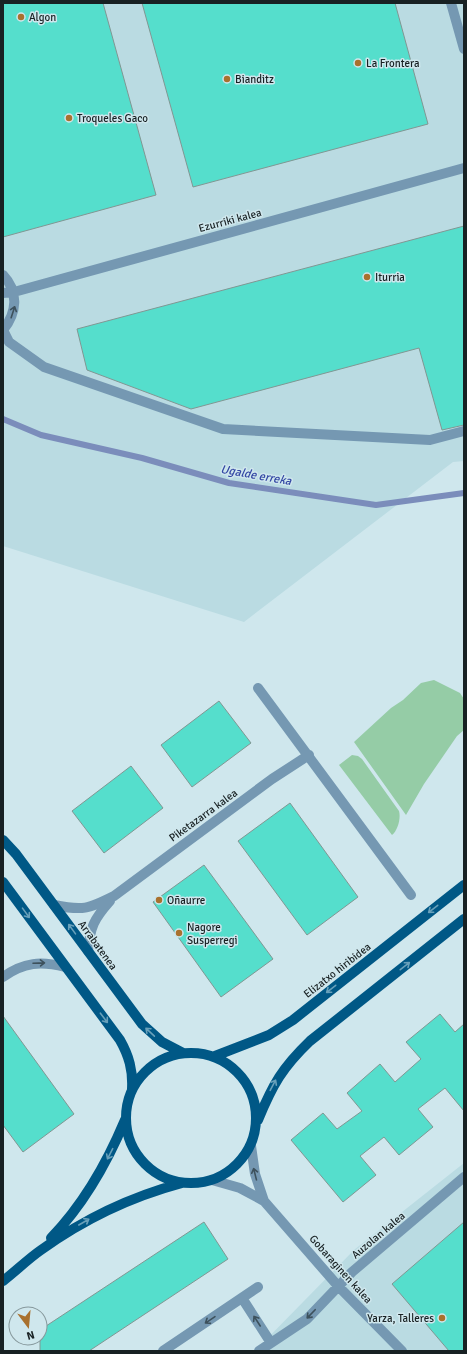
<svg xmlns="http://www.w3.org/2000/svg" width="467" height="1354" viewBox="0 0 467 1354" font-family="Signika,sans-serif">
<rect width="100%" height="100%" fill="#cfe7ed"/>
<!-- built -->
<path fill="#badbe2" d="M3 3H464V461L453 462 244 622 3 546Z
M464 1163V1351H255L354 1250Z"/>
<!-- green -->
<path fill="#95cca6" d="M434 680 460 693 464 699V730L457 736 424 784 406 815 354 742 391 708 403 700 421 683Z
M352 755 358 756 362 759 399 811C401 818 398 830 392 835L339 765Z"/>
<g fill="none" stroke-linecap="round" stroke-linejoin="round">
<!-- stream -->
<path stroke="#7b8dbb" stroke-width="6" d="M3 419 41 435 142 458 229 483 376 505 464 493"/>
</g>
<!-- building -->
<path fill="#55decc" stroke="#809793" d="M3 3H103L156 195 3 237Z
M142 3H395L428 124 193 187Z
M464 226V425L442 430 419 348 191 409 87 370 77 329Z
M219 701 251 743 192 787 161 745Z
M131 766 163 808 104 853 72 811Z
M290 803 358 897 307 935 238 841Z
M204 865 273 959 221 997 153 902Z
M440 1014 455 1032 464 1024V1111L445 1088 418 1109 433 1127 399 1155 384 1137 360 1156 376 1175 343 1202 291 1140 323 1113 337 1129 362 1111 347 1093 380 1064 395 1082 421 1059 406 1042Z
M3 1016 74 1114 23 1152 3 1125Z
M204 1222 228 1259 89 1351H40V1330Z
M464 1222V1351H449L392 1284Z"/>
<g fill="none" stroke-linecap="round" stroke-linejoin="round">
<!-- minor -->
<path stroke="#7598b2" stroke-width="10" d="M451 3 464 49
M3 275C19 292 17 313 3 330
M3 293 14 292 464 168
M3 330 9 342 44 367 223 429 430 440 464 431
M258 688 411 895
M54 905C83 911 88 909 114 896L272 779 309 755
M88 951C90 927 94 919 110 901
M3 977C24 962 41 961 65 967
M251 1146 255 1174 264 1201 338 1286 402 1351
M212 1180 240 1188 264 1201
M242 1298 271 1343
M163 1351 258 1287
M259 1351 307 1319 352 1272 464 1177"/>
<!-- major -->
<path stroke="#005886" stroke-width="10" d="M3 840 16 854 142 1024 162 1042 183 1053
M3 882 120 1040C129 1056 133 1070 132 1089
M126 1118a65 65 0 1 1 130 0a65 65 0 1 1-130 0Z
M215 1056 269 1035 293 1020 464 885
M258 1120C273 1084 282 1068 310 1041L464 919
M51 1238C84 1204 107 1163 125 1120
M3 1281C16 1271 28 1259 41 1250 84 1219 130 1197 182 1183"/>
</g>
<!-- one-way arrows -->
<defs><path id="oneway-shaft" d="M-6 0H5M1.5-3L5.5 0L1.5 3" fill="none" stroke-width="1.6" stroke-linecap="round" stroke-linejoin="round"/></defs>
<g stroke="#3d515c">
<use href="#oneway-shaft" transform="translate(13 312) rotate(-72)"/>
<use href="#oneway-shaft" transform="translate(39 963) rotate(-2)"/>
<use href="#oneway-shaft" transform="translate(255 1174) rotate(-104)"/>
<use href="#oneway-shaft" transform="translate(311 1314) rotate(134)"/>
<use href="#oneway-shaft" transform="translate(210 1320) rotate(146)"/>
<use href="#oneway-shaft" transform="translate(257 1321) rotate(-123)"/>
</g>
<g stroke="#68a0ba">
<use href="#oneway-shaft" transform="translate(433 909) rotate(142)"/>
<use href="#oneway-shaft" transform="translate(26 913) rotate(54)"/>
<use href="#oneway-shaft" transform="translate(72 929) rotate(-126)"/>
<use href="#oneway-shaft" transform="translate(405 966) rotate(-38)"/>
<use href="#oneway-shaft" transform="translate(331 989) rotate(142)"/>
<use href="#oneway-shaft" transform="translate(104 1018) rotate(53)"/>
<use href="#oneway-shaft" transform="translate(150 1032) rotate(-137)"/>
<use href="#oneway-shaft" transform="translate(273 1085) rotate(-62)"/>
<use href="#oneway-shaft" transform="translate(110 1154) rotate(117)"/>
<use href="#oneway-shaft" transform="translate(84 1222) rotate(-30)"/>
</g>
<!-- markers -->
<g fill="#a9712e" stroke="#cfe7ed" stroke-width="1.5">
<circle cx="21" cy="17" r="4"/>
<circle cx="358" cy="63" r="4"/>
<circle cx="227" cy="79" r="4"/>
<circle cx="69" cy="118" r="4"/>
<circle cx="367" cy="277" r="4"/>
<circle cx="159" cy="900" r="4"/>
<circle cx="179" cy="933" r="4"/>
<circle cx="442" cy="1318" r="4"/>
</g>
<g text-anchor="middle" stroke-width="3" stroke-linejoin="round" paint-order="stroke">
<!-- poi labels -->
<g font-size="11" fill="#182123" stroke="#cfe7ed" text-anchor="start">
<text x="29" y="21">Algon</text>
<text x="366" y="67">La Frontera</text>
<text x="235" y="83">Bianditz</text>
<text x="77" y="122">Troqueles Gaco</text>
<text x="375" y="281">Iturria</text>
<text x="167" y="904">Oñaurre</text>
<text x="187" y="931">Nagore<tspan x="187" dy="13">Susperregi</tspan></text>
<text x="434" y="1322" text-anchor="end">Yarza, Talleres</text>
</g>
<!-- street labels -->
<g font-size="11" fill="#182123" stroke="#cfe7ed">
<text transform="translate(230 220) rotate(-15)" y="4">Ezurriki kalea</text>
<text transform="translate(203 815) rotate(-36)" y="4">Piketazarra kalea</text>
<text transform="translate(98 945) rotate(54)" y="4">Arrabatenea</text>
<text transform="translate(337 970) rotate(-38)" y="4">Elizatxo hiribidea</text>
<text transform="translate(378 1235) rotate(-40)" y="4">Auzolan kalea</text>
<text transform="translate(341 1269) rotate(48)" y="4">Gobaraginen kalea</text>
</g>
<!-- water labels -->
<g font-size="12" font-style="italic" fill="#3347a4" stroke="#cfe7ed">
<text transform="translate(256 475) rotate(10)" y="4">Ugalde erreka</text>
</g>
</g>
<!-- border -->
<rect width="467" height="1354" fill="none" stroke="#182123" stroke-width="8"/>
<!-- north arrow -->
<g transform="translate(28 1326) rotate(164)"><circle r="19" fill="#cfe7ed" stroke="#86989c"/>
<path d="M0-3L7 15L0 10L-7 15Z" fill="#a9712e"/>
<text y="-6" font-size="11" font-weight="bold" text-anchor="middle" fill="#182123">N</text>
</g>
</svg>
